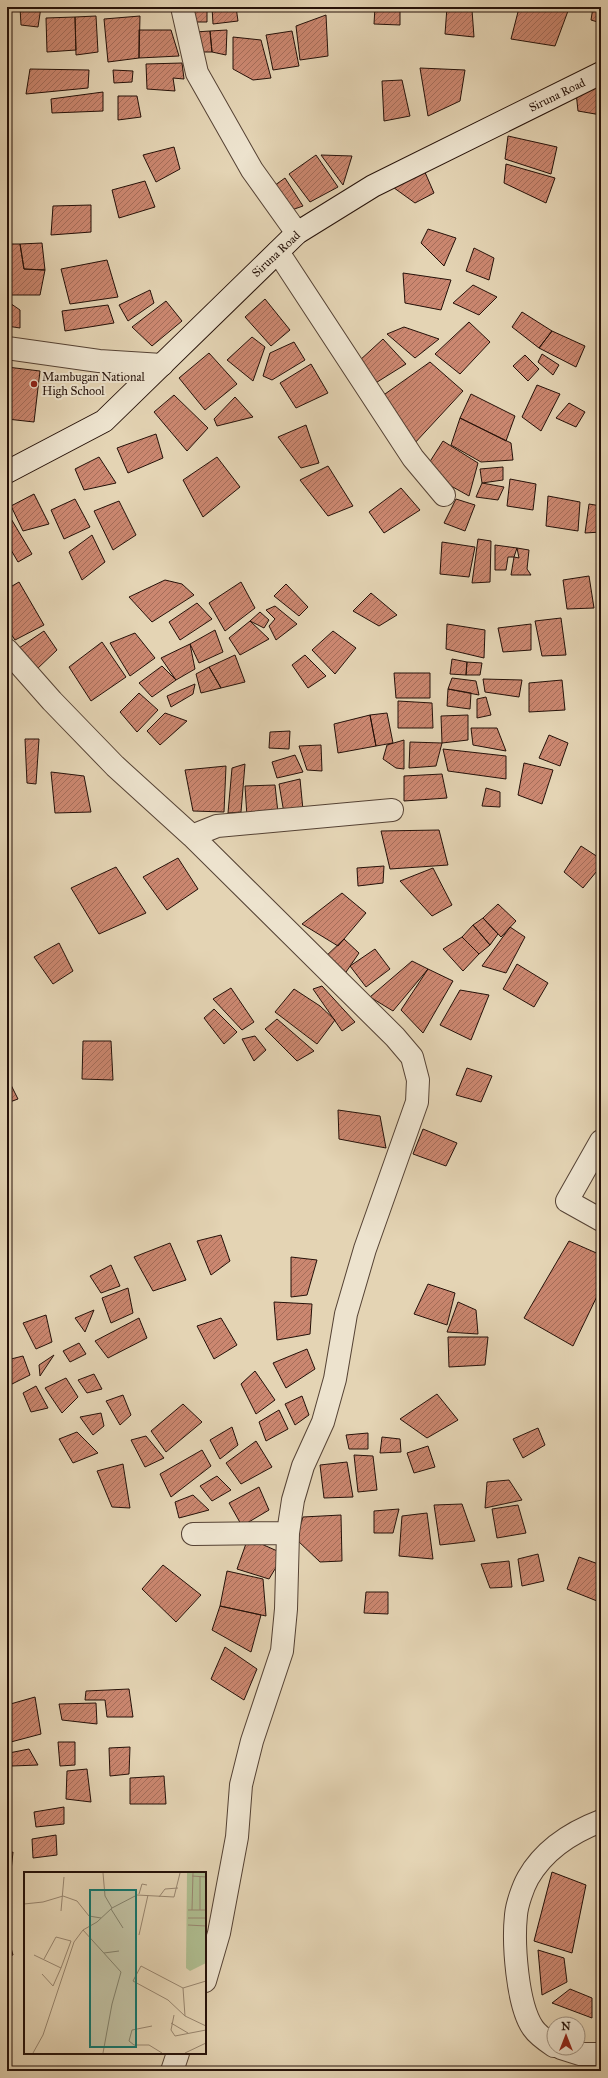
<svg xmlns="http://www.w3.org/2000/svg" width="608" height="2078" viewBox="0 0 608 2078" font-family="'IM FELL Great Primer',serif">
<defs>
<pattern id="building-hatch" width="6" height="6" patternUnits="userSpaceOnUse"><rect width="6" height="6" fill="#cb8770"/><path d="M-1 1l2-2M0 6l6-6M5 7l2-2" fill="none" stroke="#a56d5a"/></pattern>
</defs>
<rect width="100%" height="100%" fill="#e4d4b4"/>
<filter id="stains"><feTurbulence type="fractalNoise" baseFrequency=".005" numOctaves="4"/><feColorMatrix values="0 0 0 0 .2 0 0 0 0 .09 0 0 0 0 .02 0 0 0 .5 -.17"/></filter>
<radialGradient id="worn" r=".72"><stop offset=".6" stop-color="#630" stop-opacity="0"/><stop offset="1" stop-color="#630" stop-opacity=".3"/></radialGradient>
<!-- building -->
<path fill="url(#building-hatch)" stroke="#251109" d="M20 7H41L38 27 21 25Z
M192 7H207V22H194Z
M212 7H236L238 21 213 24Z
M375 7H400V25L374 24Z
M447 7 472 10 474 37 445 34Z
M593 7H601V23L591 20Z
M519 8 568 11 555 46 511 39Z
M326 15 328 56 300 60 296 26Z
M96 16 98 52 76 55 75 17Z
M140 16 139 58 108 62 104 19Z
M75 17 76 50 47 52 46 18Z
M139 30H171L179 56 139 58Z
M227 30 226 55 212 52 210 31Z
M210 31 212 52H204L195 41V32Z
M292 31 299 66 273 70 266 35Z
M233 37 261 40 271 78 253 80 233 69Z
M182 63 184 79 173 78 175 91 147 89 146 64Z
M420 68 465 70 460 101 428 116Z
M30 69 89 70 88 88 26 94Z
M113 70 133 71 132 82 114 83Z
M402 80 410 116 384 121 382 81Z
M601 86V115L578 111 576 92Z
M103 92V111L52 113 51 99Z
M118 96H137L141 117 118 120Z
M508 136 557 147 551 174 505 159Z
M174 147 180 169 156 182 143 155Z
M316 155 338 187 310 202 289 174Z
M321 155 352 156 343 185Z
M506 164 555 178 546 203 504 183Z
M424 170 434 193 415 203 390 185Z
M285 178 303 206 286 212 271 188Z
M145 181 155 207 119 218 112 190Z
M91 205V232L51 235 53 206Z
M428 229 456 238 444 266 421 243Z
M42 243 45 270 24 269 20 244Z
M7 244H20L24 269 45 270 40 295H8Z
M474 248 494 258 489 280 466 271Z
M107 260 118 297 70 304 61 269Z
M403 273 451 280 441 310 405 303Z
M473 285 497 297 479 315 453 303Z
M150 290 154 303 128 321 119 305Z
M265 299 290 330 271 346 245 317Z
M7 301 20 310V328L7 326Z
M166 301 182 321 152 346 132 327Z
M108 305 114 323 65 331 62 311Z
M522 312 552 331 539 348 512 327Z
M469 322 490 342 460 374 435 354Z
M404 327 439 339 415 358 387 334Z
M552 331 585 346 576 367 539 348Z
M252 337 265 347 253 381 227 360Z
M383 339 406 364 374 384 359 361Z
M294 342 305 360 272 380 263 376 270 353Z
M209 353 237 384 205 410 179 378Z
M542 354 559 365 553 375 538 362Z
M525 355 539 369 528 381 513 366Z
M430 362 463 391 413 445 378 399Z
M311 364 328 393 296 408 280 383Z
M7 367 40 371 34 422 7 419Z
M537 385 560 394 541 431 522 417Z
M471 394 515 416 506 441 460 418Z
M174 395 208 428 187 451 154 412Z
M235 397 253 417 217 426 214 419Z
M569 403 585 412 576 427 556 418Z
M460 418 511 443 513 460 481 462 451 445Z
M306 425 319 463 301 468 278 437Z
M156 434 163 458 128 473 117 448Z
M443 441 478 463 469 496 424 471Z
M99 457 116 483 84 490 75 469Z
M217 457 240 487 203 517 183 480Z
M328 466 353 506 328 516 300 480Z
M503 467V480L482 483 480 469Z
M510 479 536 484 533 510 507 506Z
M482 483 504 487 498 500 476 497Z
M401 488 420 510 384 533 369 512Z
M34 494 49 524 23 531 11 506Z
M548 496 580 502 578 531 546 526Z
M75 499 90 527 64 539 51 510Z
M456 499 475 505 465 531 444 523Z
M119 501 136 535 113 550 94 511Z
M589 504 601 506V532L585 533Z
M7 512 32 554 18 562 7 543Z
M92 535 105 562 82 580 69 552Z
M478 539 491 541 490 582 472 583Z
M442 542 475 547 469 577 440 574Z
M495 545 517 548 514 557H508L506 570H495Z
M517 548 529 550 527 569 531 575H511L514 557 519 558Z
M589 576 594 608 567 609 563 580Z
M165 580 182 584 194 595 152 622 129 597Z
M19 582 44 625 15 640 7 628V589Z
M241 582 255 608 225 631 209 603Z
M286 584 308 607 299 616 274 596Z
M371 593 397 615 379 626 353 611Z
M197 603 212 619 180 640 169 622Z
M275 606 297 624 276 640 269 626 275 619 266 610Z
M260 612 269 620 264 628 250 621Z
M561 618 566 655 542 656 535 621Z
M250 621 269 639 240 655 229 638Z
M447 624 485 630 484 658 446 649Z
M531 624V650L503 652 498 628Z
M215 630 223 652 199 663 190 644Z
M44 631 57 650 37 669 19 648Z
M333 631 356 648 335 674 312 650Z
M135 633 155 658 130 676 110 643Z
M102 642 126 677 91 701 69 667Z
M190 644 195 669 176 680 161 658Z
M235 655 245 682 221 688 209 667Z
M305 655 326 676 308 688 292 665Z
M452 659 467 662 466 675 450 674Z
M467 662 482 663 480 675H466Z
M162 666 176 680 152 697 139 683Z
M209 667 221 688 201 693 196 674Z
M394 673H430V698H396Z
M452 678 476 681 479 695 448 689Z
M483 679 522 680 519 697 485 692Z
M562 680 565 710 529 712V683Z
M195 684 193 694 171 707 167 696Z
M448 689 471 693 470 709 447 706Z
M139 693 158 710 137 732 120 712Z
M486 697 491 715 477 718V699Z
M398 701 432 703 433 728H398Z
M165 713 187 721 160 745 147 731Z
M387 713 393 743 376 746 370 715Z
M370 715 376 746 338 753 334 724Z
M468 715V740L442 743 441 716Z
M471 728H497L506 751 473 745Z
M290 731 289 749 269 748 270 732Z
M549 735 568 743 560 766 539 758Z
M25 739H39L36 784 27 783Z
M404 740V769L396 768 383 759 387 745Z
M410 742 442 743 436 766 409 768Z
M321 745 322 771 307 770 299 746Z
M443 749 506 756V779L448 771Z
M295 755 303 772 277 778 272 762Z
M524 763 553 770 542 804 518 795Z
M245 764 241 812 228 813 232 768Z
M226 766 224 812 193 811 185 770Z
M51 772 84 776 91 812 55 813Z
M442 774 447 798 404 801V776Z
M300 779 303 810 284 813 279 784Z
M275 785 278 813 247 817 245 786Z
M486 788 500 792V807L482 806Z
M439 830 448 865 390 869 381 831Z
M581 846 601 859V866L583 888 564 872Z
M178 858 198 889 167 910 143 877Z
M384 866 383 883 358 886 357 868Z
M116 867 146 913 99 934 71 888Z
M433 868 452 905 432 916 400 881Z
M342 893 366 913 338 946 302 924Z
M498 904 516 921 501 937 483 918Z
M483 918 498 934 490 945 473 925Z
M473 925 490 945 479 954 462 937Z
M510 927 525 937 506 973 482 966Z
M462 937 479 954 463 971 443 949Z
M344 939 359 953 344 975 323 959Z
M59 943 73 971 53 984 34 957Z
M375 949 390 969 366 987 350 966Z
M412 961 428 969 393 1011 370 997Z
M517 964 548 983 534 1007 503 989Z
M428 969 453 981 423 1033 401 1010Z
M322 986 355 1022 342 1031 313 989Z
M231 988 254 1022 242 1030 213 999Z
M294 989 320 1006 335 1020 317 1044 275 1012Z
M460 990 489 995 471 1040 440 1025Z
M214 1009 237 1032 224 1044 204 1018Z
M277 1019 314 1051 297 1061 265 1029Z
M255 1036 266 1050 254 1061 242 1039Z
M83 1041H111L113 1080 82 1079Z
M467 1068 492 1076 481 1102 456 1095Z
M7 1077 18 1099 7 1103Z
M338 1110 380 1116 386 1148 339 1139Z
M423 1129 457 1143 446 1166 413 1154Z
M221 1235 230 1261 211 1275 197 1241Z
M569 1241 601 1255V1288L573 1346 524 1318Z
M170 1243 186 1280 153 1291 134 1257Z
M291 1257 317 1260 307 1295 291 1297Z
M111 1265 120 1286 101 1293 90 1276Z
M428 1284 455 1293 447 1325 414 1314Z
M128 1288 133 1313 111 1323 102 1298Z
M274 1302 312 1304 310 1334 277 1340Z
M458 1302 476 1310 478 1334 447 1332Z
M94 1310 85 1332 75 1318Z
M46 1315 52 1342 36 1349 23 1323Z
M139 1318 147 1338 108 1358 95 1341Z
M221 1318 237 1345 214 1359 197 1326Z
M448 1337H488L485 1365 449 1367Z
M79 1343 86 1354 70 1362 63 1351Z
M307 1349 315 1369 286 1388 273 1363Z
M54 1355 40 1376 39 1365Z
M23 1356 30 1375 10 1385 7 1378V1360Z
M255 1371 275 1400 256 1414 241 1384Z
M94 1374 102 1389 87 1393 78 1380Z
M66 1378 78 1397 62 1413 45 1388Z
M36 1386 48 1408 31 1412 23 1393Z
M437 1394 458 1420 427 1438 400 1419Z
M123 1395 131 1415 120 1425 106 1401Z
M302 1396 309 1415 295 1425 285 1404Z
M183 1404 202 1422 166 1452 151 1431Z
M279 1410 288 1429 266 1441 259 1422Z
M101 1413 104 1426 93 1435 80 1417Z
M232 1427 238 1445 220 1459 210 1440Z
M538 1428 545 1445 523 1458 513 1439Z
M77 1432 98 1453 73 1463 59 1439Z
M368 1433V1449H349L346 1435Z
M146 1436 164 1458 145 1467 131 1440Z
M382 1437 400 1439 401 1452 380 1453Z
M256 1441 272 1467 241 1484 226 1463Z
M428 1446 435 1467 414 1473 407 1453Z
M202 1450 211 1466 171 1497 160 1474Z
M354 1455 373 1456 377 1490 358 1492Z
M347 1462 353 1497 324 1498 320 1465Z
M123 1464 130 1508 112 1507 97 1471Z
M601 1474V1489L597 1478Z
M217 1476 231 1490 212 1501 200 1486Z
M509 1480 522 1500 485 1508 487 1482Z
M259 1487 269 1510 242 1526 229 1503Z
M193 1495 209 1510 179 1518 175 1502Z
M462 1504 475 1541 440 1545 434 1505Z
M518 1505 526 1533 497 1538 492 1509Z
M399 1509 393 1533H374V1511Z
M427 1513 433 1559 399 1556 402 1516Z
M341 1515 342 1561 320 1562 296 1539 303 1517Z
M248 1538 284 1554 269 1579 237 1569Z
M538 1554 544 1581 522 1586 518 1559Z
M579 1557 601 1565 597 1601 567 1589Z
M509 1561 512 1587 490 1588 481 1564Z
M163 1565 201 1595 176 1622 142 1589Z
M227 1571 263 1579 266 1616 220 1606Z
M366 1592H388V1614L364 1613Z
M220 1606 261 1615 251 1652 212 1630Z
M225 1647 257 1669 244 1700 211 1679Z
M129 1689 133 1717H107L105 1700H85L86 1691Z
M35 1697 41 1734 7 1743V1705Z
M96 1703 97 1724 62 1720 59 1704Z
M58 1742H75V1765L60 1766Z
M130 1747 129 1774 110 1776 109 1748Z
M29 1749 38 1765 12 1766 9 1753Z
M87 1769 91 1802 66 1799 67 1771Z
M164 1776 166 1804H130V1778Z
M64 1807V1824L36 1827 34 1812Z
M56 1835 57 1855 33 1858 32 1839Z
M13 1852 11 1871 7 1872V1854Z
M552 1872 586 1885 572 1953 534 1941Z
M7 1934 13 1955 7 1956Z
M538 1950 564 1958 567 1982 542 1995Z
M570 1989 592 1998V2018L552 2003Z"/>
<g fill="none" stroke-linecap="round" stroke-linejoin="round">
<!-- street casing -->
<g stroke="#554234" stroke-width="24">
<path id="street" d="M182 7 197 73 252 170 297 233
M278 252 413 458 444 495
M7 348 99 361 162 365
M7 650 52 701 115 766 192 836 395 1037 412 1057 418 1080 417 1102 365 1249 346 1314 335 1379 323 1422 303 1466 293 1500 288 1533 286 1609 282 1651 252 1741 241 1785 237 1837 219 1933 205 1981
M192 836 217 826 392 810
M601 1141 567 1201 601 1220
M193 1534 288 1533
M554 2046C548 2042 537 2034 533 2028 517 2005 513 1943 516 1915 517 1904 523 1887 528 1878 544 1850 572 1832 601 1821
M561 2048 580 2054H601
M172 2071 178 2053"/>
</g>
<!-- secondary casing -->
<g stroke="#251109" stroke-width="24">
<path id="secondary" d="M7 472 104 421 297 233 373 186 601 73"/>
</g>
<!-- street -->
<use href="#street" stroke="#ede3ce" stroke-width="22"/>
<!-- secondary -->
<use href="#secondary" stroke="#ede3ce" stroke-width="22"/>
</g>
<!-- markers -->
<circle fill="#8f2418" stroke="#ede3ce" stroke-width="1.5" cx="34" cy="384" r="4"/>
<g text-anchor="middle" stroke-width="4" stroke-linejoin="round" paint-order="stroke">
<!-- street labels -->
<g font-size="12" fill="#251109" stroke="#ede3ce">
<text transform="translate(557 95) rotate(-26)" y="4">Siruna Road</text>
<text transform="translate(276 254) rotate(-43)" y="4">Siruna Road</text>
</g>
<!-- poi labels -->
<g font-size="12" fill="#251109" stroke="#ede3ce" text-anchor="start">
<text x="42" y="381">Mambugan National<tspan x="42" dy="14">High School</tspan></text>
</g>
</g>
<!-- overview -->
<g transform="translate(24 1872)">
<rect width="182" height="182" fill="#e4d4b4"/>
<path d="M163 1H182V91L166 99 162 96Z" fill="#afbe91"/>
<path fill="none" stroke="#988670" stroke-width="1" d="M79 1 81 24 88 36M168 4 182 5M115 22 118 12 123 13M135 25 141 17 154 16M0 32 19 30 39 24 53 29 65 44 77 46M87 37 99 56M164 38H182M168 38 169 1M176 38V5M37 39 40 5M164 46H182M164 53 182 54M59 58 97 100 88 132 79 181M115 63 124 23M80 81 95 79M10 83 37 96 47 69M20 87 32 65 47 69M18 102 29 114 37 96M159 116 182 109M150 143 147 158 151 164 182 158M161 144 159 116 117 94 109 109 144 128 161 144 182 154M147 151 164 161M128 154 108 158 105 169 110 173H125L138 181M9 181 19 163 50 70 59 58 73 50 88 36 113 23 150 25 156 1M161 181 182 171"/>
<path fill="#0f766e" fill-opacity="0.15" stroke="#0f766e" stroke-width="2" d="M66 18H112V175H66Z"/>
<rect width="182" height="182" fill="none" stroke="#251109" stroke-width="2"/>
</g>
<!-- margin -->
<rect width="608" height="2078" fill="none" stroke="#e4d4b4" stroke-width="24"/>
<rect x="8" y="8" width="592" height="2062" fill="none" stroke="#251109" stroke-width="2"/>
<rect x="12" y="12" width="584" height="2054" fill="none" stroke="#251109"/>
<!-- north arrow -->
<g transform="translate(566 2036)"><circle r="19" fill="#ede3ce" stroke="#9d8f7f"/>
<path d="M0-3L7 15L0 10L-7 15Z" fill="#8f2418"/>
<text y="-6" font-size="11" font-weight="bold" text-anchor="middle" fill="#251109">N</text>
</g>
<rect width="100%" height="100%" filter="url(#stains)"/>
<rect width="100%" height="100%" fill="url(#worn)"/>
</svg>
